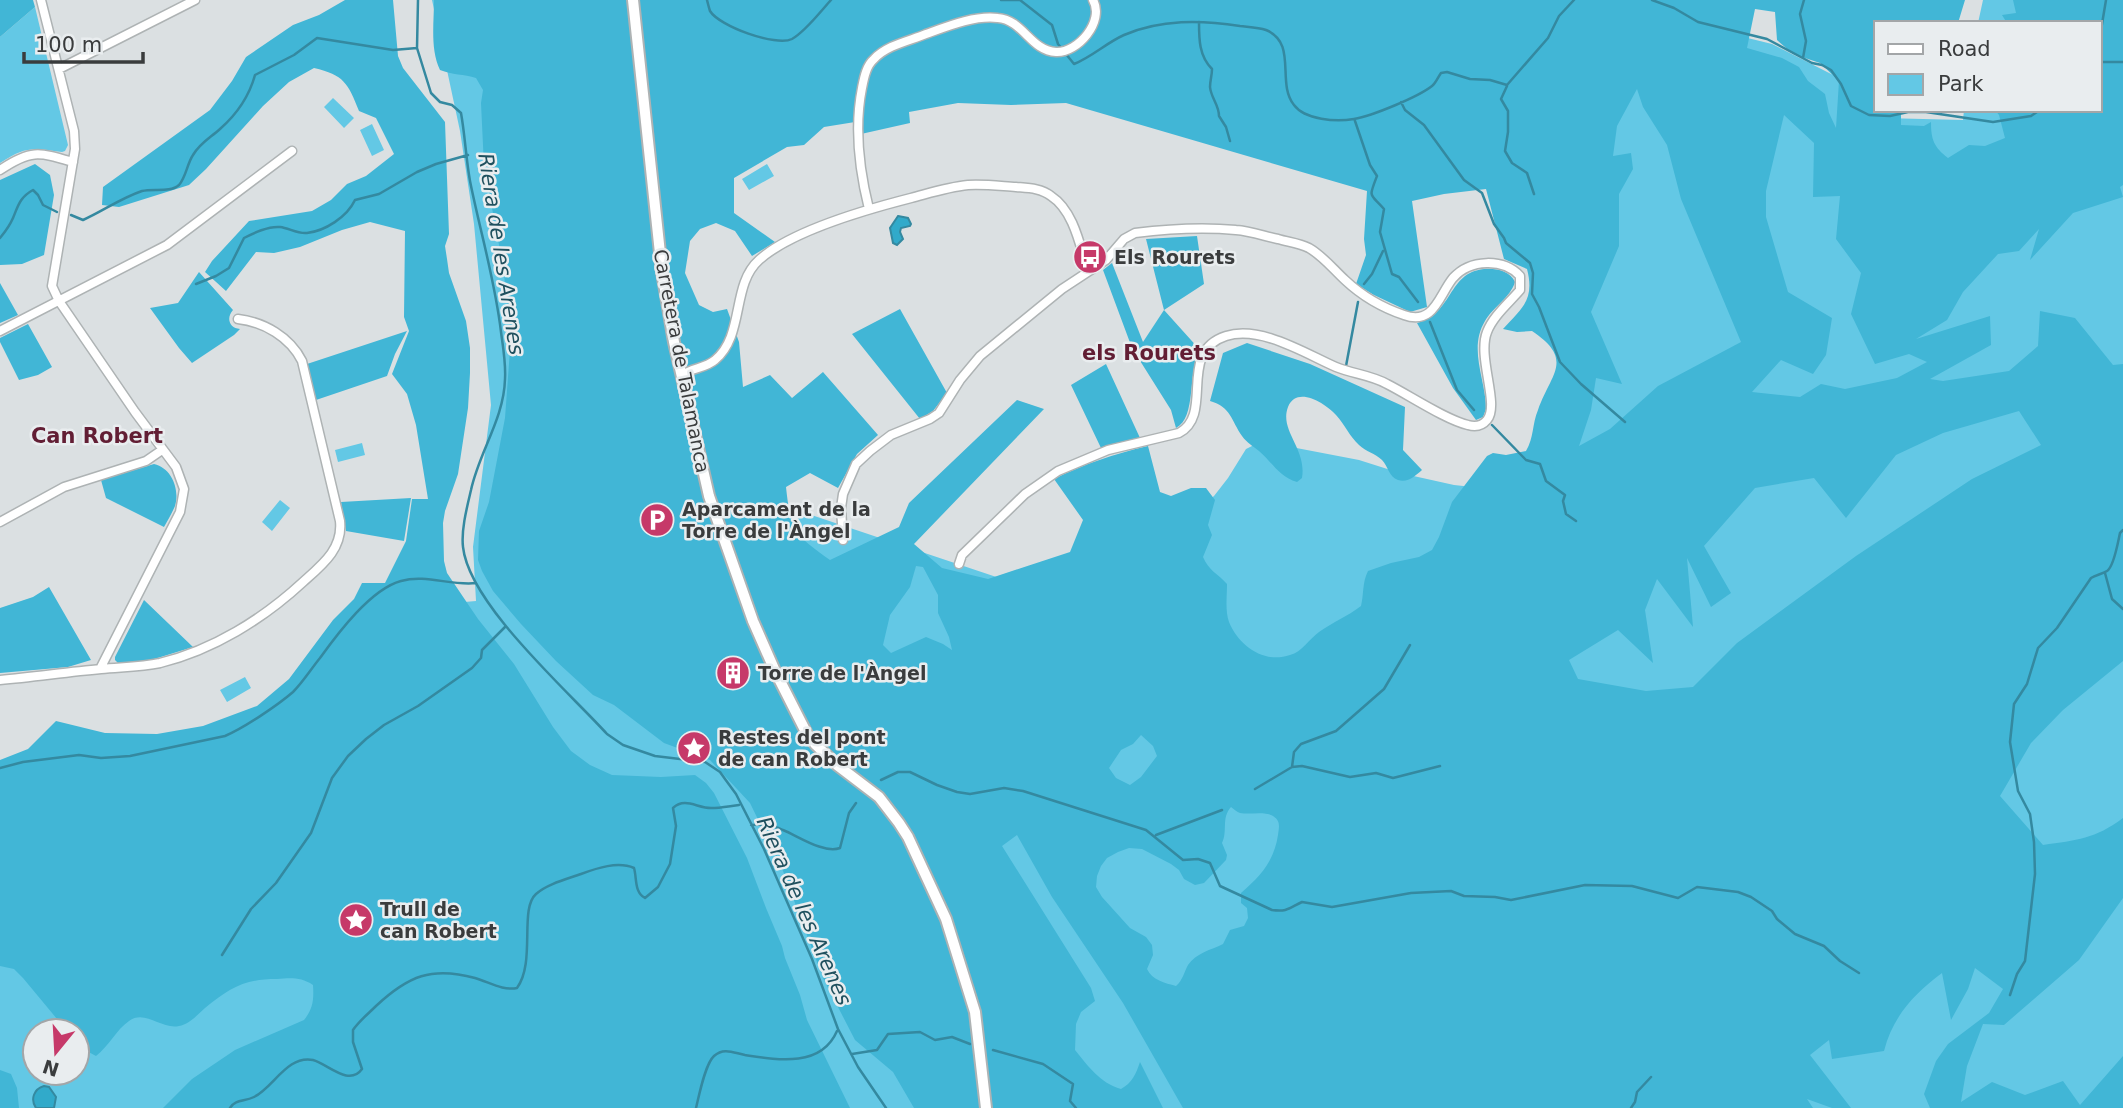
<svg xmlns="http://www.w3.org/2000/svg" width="2123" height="1108" viewBox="0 0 2123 1108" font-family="'DejaVu Sans',sans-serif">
<rect width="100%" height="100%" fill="#dbe0e2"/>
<!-- green -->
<path fill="#63c8e5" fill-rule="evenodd" d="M432 0H631L701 478 1047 594 1199 508 1214 496 1228 478 1246 449 1258 443 1286 446 1359 460 1400 473 1454 485 1482 488 1538 466 1563 370 1588 125 1691 24 1772 44 1837 77 1883 118 1963 120 1964 110H2100V23H1978L1983 0H2123V1108H0V770L210 739 453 603 476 601 473 547 491 405 474 224 460 131ZM35 1031H77V1073H35Z
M35 7 68 145 65 151 62 152C32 148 26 146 0 163V37Z
M333 98 354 118 344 128 324 107Z
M372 124 384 150 372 156 360 130Z
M767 164 774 176 749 190 742 179Z
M362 443 365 455 338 462 335 450Z
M280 500 290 508 272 531 262 522Z
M245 677 251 688 227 702 220 690Z"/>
<!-- forest -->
<path fill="#41b6d6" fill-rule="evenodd" d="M0 0H33L35 7 0 37Z
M345 0H393L398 56 403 68 445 122 449 234 445 246 447 259 449 273 466 321 470 348V373L468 408 458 474 445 511 443 523 444 561 447 573 478 619 514 664 553 727 571 751 590 765 612 775 661 777 695 775 706 783 714 793 747 858 766 908 782 946 785 958 800 995 807 1020 850 1108H163L192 1079 235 1050 304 1020C313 1009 314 1000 313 985 301 977 291 978 277 979 244 979 230 988 205 1008 197 1015 190 1024 179 1026 162 1030 145 1009 129 1021 116 1030 109 1046 96 1056L83 1049 77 1043V1031H67L23 978 14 969 0 966V760L28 749 56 721 105 733 157 734 203 726 257 706 289 679 333 620 354 599 362 583H385L406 541 412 499H428L416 425 407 394 392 374 409 331 404 317 405 231 370 222 342 230 300 247 274 253 256 252 226 291 205 272 212 261 249 221 312 211 331 200 347 184 366 176 394 154 376 118 359 111C348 83 344 75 314 68L289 82 263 106 206 169 189 185 119 207 102 205 103 187 210 110 232 81 246 57 293 25 319 15Z
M434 0H1965L1958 23H1876V110H1901V125L1924 126 1931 122C1931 140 1934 147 1948 158L1969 145 1985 146 2005 138 1999 115 1995 110H2100V23H2007L2002 15 2016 13 2013 0H2123V185L2120 187 2123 197 2073 213 2030 260 2039 229 2019 251 1998 254 1963 292 1947 320 1916 339 1990 316 1991 345 1930 379 1943 381 2009 371 2038 346 2040 311 2075 318 2113 365 2123 364V661L2063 710 2031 743 2000 796 2043 845C2077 840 2095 839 2123 818V898L2079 960 2004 1025 1983 1024 1967 1066 1961 1102 1992 1082 2025 1095 2063 1081 2080 1105 2123 1056V1108H1930L1924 1094 1936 1061 1948 1044 1989 1013 2003 989 1975 968 1968 989 1951 1020 1942 973C1914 994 1893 1016 1884 1051L1832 1059 1829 1040 1810 1055 1851 1108H1832L1807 1099 1813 1108H1183L1123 1003 1052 897 1017 835 1002 846 1091 988 1095 1001 1081 1012 1076 1024 1075 1050C1088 1066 1100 1083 1121 1089 1132 1083 1136 1074 1140 1062L1163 1108H914L893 1072 855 1040 823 978 783 871 750 803 710 760 664 743 614 705 593 695 556 661 521 624 493 591 482 571 478 560 479 531 489 502 505 418 511 336 503 266 484 166 481 103 483 90 476 78C464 74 452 75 440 70 430 49 434 23 434 0ZM1755 9 1775 12 1777 40 1793 54 1820 63 1839 81 1836 128 1829 113 1825 94 1808 81 1799 67 1782 58 1747 48ZM1637 89 1643 107 1667 145 1681 199 1741 342 1658 386 1610 429 1579 446 1591 410 1596 378 1622 384 1591 312 1619 246V194L1633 169 1631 153 1613 156 1617 126ZM958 103 1011 105 1066 103 1367 191 1364 239 1366 255 1356 284 1374 295 1410 312 1427 307 1412 201 1444 194 1486 189 1504 259 1527 269C1535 300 1522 308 1503 329L1517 332 1532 331C1575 360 1551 373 1538 410 1532 424 1534 438 1526 451L1506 455 1493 453 1487 456 1452 502 1439 537 1432 550 1419 557 1391 563 1368 571C1362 583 1364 594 1361 606 1348 616 1333 622 1319 632 1309 639 1302 652 1290 655 1264 664 1239 646 1229 622 1225 611 1227 596 1227 584 1217 573 1209 571 1203 557L1212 535 1208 525 1215 500 1206 488H1191L1171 496 1160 492 1148 446C1114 454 1084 464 1054 479L1083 520 1070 552 988 579 942 568 914 544 1044 409 1017 400 909 503 899 527 830 560C794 534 791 532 786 487L810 473 838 488 857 454 878 435 823 372 792 398 770 375 743 387 739 342 727 309 713 312 699 305 685 273 690 241 700 229 716 223 735 231 752 256 775 242 734 213V178L787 147 804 145 824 127 855 122 861 134 910 123 909 112ZM1784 115 1814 143 1813 197 1840 196 1836 239 1861 273 1851 314 1875 364 1909 354 1927 362 1897 378 1845 389 1821 384 1800 397 1752 392 1781 360 1813 374 1826 355 1832 318 1788 292 1766 217V191ZM2019 411 2041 445 1972 479 1856 556 1737 643 1693 687 1646 691 1578 679 1569 660 1618 630 1653 663 1645 610 1657 579 1693 627 1687 558 1711 607 1731 593 1704 546 1755 488 1814 478 1846 518 1896 455 1943 433ZM916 566 923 567 938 595V613L949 637 952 650 943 644 926 637 891 653 883 645 890 615 910 587ZM1141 735 1153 746 1157 756 1141 777 1130 785 1116 778 1109 768 1121 750 1133 744ZM1231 807C1234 809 1237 812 1240 813 1250 815 1264 811 1273 816 1281 821 1279 827 1278 835 1274 861 1261 876 1241 893V903L1247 908 1248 918 1244 926 1230 930 1223 944C1211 950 1196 953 1188 965 1184 972 1183 980 1176 986 1165 983 1152 980 1147 969L1153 955 1152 945 1146 937 1130 928 1102 897 1096 887 1097 876 1101 866 1107 858 1118 852 1129 848 1142 849 1171 864 1179 870 1184 879 1195 885 1204 883 1226 860 1227 855 1222 843C1228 831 1221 818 1231 807Z
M35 164 50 175 54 195 44 255 22 264 0 265V180Z
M1197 236 1204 284 1164 310 1200 350C1187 373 1197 417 1176 428L1171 410 1132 348 1103 270 1112 263 1143 342 1164 310 1146 239Z
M1484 269C1496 268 1510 271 1515 282 1510 298 1493 307 1485 321 1468 349 1486 380 1486 409L1483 417 1476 420 1453 388 1417 323C1454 313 1447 273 1484 269Z
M199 272 233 310C226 318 229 328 240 329L234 335 192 363 179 348 150 308 178 303Z
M0 283 18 315 0 323Z
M900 309 947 393 933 411 920 419 852 334Z
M28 324 52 367 38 375 19 380 0 342V338Z
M407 331 395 354 387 376 316 400 307 364Z
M1247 343 1310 364 1405 407 1403 450 1422 470C1415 476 1408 483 1398 480 1389 477 1388 466 1382 460 1375 453 1366 452 1359 445 1350 437 1345 425 1336 415 1326 404 1297 385 1288 407 1279 431 1307 448 1302 478L1297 482C1279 477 1272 462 1259 451 1253 446 1247 443 1242 436 1231 420 1231 407 1210 401L1223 353Z
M1106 364 1140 438 1101 448 1071 385Z
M154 464C172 468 180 490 175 506 172 513 168 520 164 527L106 498 101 480Z
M411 498 404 541 346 531 341 502Z
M49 587 91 660 68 667 0 673V608L33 597Z
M144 600 193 647 151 660 119 664 115 660V657Z
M0 1070 11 1074 17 1088 19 1108H0Z"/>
<!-- water -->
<path fill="#31aaca" stroke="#3489a0" stroke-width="2" d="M898 216 908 218 911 224 910 226 901 228 900 232 903 239 897 245 893 243 890 228Z
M44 1086 49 1087 56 1097 54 1108H36C30 1099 34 1089 44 1086Z"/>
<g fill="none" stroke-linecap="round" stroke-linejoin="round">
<!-- stream -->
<path stroke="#3489a0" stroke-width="2.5" d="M418 0 417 48 431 93 440 102 452 105 461 113C465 135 466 159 470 181 480 231 495 280 501 332 503 347 506 363 505 379 504 419 479 452 471 490 467 507 461 530 463 547 469 604 568 691 607 734L623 745 655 756 705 762 720 772 725 779 736 794 764 849 812 959 838 1029 858 1067 886 1108
M707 0C708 4 709 8 710 11 719 26 776 47 792 39 805 32 821 11 831 0
M1001 0H1020L1052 25 1058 44 1074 64C1092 57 1106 43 1124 35 1161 19 1201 20 1240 26 1248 27 1258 27 1266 30 1298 43 1276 83 1294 105 1305 120 1336 122 1354 119 1372 116 1418 97 1432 86 1436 83 1438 77 1441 73L1447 72 1470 79 1490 80 1507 85 1548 38 1559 16 1574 0
M1652 0 1674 8 1698 22 1767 39 1812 63 1822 65 1831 70 1841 84 1851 106 1869 115 1890 116 1908 112H1926L1993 122 2031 116 2040 110
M1199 22C1199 39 1199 56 1212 69 1212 75 1210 81 1210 87 1211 98 1219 105 1219 116L1226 127 1230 141
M2100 36 2106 0
M1803 58 1806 41 1800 14 1804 0
M2100 62H2123
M1507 86 1501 99 1508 111V132L1505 151 1512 163 1527 173 1534 194
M1401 102 1405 110 1424 125 1464 180 1482 193 1494 224 1504 238 1506 243 1530 263 1533 273 1532 294 1539 307 1560 362 1581 384 1625 422
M1355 121 1370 165 1377 176C1368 199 1370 193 1384 209L1380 232 1392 274 1399 277 1418 302
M71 215 83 220C103 211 121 198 142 191 153 188 170 193 179 185 186 177 187 164 193 155 200 143 210 138 220 129 237 114 249 97 255 75L294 55 317 38 393 50 417 48
M0 238C5 232 10 225 13 218 18 206 20 197 33 190L38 195 43 205 57 212
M196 284 216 276 229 268 244 238C254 233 268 226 280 227 289 228 297 234 307 233 325 231 347 217 355 200L379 194 417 172 436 164 468 155
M1364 284 1372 274 1383 251
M1430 322 1457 390 1474 410
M1346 366 1358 302
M1492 425 1526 460 1540 464 1546 481 1565 495 1563 501 1566 514 1576 521
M2105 573 2112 599 2123 609
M1292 767 1302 766 1350 777 1376 773 1393 778 1440 766
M0 768 23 762 79 755 101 758 130 756 225 736C244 728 278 705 293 692 303 682 311 669 320 658 338 633 371 589 401 581 426 574 451 586 476 583
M881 780 898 772H910L937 785 957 792 970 794 1004 788 1023 791 1146 830 1183 860 1198 859 1210 863 1220 886 1272 910C1288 912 1289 908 1302 902L1332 907 1411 893 1451 891 1464 896 1495 897 1511 900 1585 885 1632 886 1678 898 1697 887 1738 892 1751 897 1772 911 1777 919 1795 934 1824 946 1840 961 1859 973
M1255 789 1292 767 1294 752 1301 744 1336 731 1384 689 1410 645
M751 825C762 824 773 825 783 830 798 836 824 854 840 848L849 813 856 803
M1156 835 1222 810
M222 955 251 909 276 883 311 833 332 778 348 756 366 739 384 725 418 706 472 668 481 658 482 650 505 627
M2010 995 2017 974 2025 961 2035 874 2034 842 2030 814 2018 791 2010 742 2014 704 2027 684 2038 648 2057 628 2091 578C2096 575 2102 574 2107 571 2114 567 2118 542 2120 533L2123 530
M993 1050 1043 1064 1073 1084 1070 1101 1076 1108
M852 1054 877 1050 888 1034 920 1032 935 1040 952 1037 970 1044
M230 1108C236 1099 244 1102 254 1097 274 1087 287 1055 313 1060 328 1064 349 1087 362 1069L353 1042V1030C359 1021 368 1014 376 1006 408 976 432 966 475 978 489 982 503 991 517 988 536 962 519 909 536 894 547 884 567 879 581 874 597 868 618 861 634 868 637 878 634 892 645 898L658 887 670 864 676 826 673 808C685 797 697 808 711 808 720 808 730 806 739 805
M696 1108C699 1096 705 1064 714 1056 724 1047 734 1053 745 1055 777 1060 821 1068 837 1031
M1631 1108 1635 1102 1637 1092 1651 1077"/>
<!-- minor casing -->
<g stroke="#aeb3b4" stroke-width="11">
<path id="minor" d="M41 0 74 131 75 149 52 286 59 301 135 412 176 467 184 489 180 512 100 669
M59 69 195 0
M0 170C31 149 39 152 73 162
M869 209C859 169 854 128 862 88 864 78 866 66 874 59 887 45 909 41 926 34 948 26 975 15 998 18 1023 20 1031 51 1056 52 1078 53 1105 21 1093 0
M0 331 167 245 292 151
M682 375C692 368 706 368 715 360 745 335 731 285 759 260 792 230 868 209 911 198 930 193 948 187 968 185 984 184 1000 186 1016 187 1028 188 1041 188 1051 196 1074 211 1080 246 1088 271
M0 522 64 487 146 461 162 450
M843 540 841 508 843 494 856 464 870 451 891 435 930 419 939 413 960 380 980 356 1062 289 1106 260 1124 239 1135 233C1167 229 1204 227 1236 230 1250 231 1264 236 1278 239 1288 242 1299 243 1309 248 1323 256 1333 269 1345 280 1361 295 1383 308 1404 315 1434 326 1439 295 1453 278 1470 259 1503 258 1520 276V290C1509 303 1493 316 1487 332 1477 357 1500 405 1487 420 1482 426 1475 427 1468 425 1446 420 1409 395 1387 384 1371 375 1353 374 1336 367 1306 354 1261 325 1226 336 1176 352 1215 414 1179 433L1108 450 1058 471 1025 494 962 555 959 564
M0 680C34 677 67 672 101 669 121 667 141 667 160 663 213 650 263 619 303 582 322 565 343 549 340 521L302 361C290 337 264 322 238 319"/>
</g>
<!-- tertiary casing -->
<g stroke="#aeb3b4" stroke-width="14">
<path id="tertiary" d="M633 0 662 272 674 342 709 496 753 621 775 671 807 734 816 745 837 765 879 797 899 823 908 837 946 919 975 1012 986 1108"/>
</g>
<!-- minor -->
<use href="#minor" stroke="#fff" stroke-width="8"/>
<!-- tertiary -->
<use href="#tertiary" stroke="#fff" stroke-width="10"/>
</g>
<!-- icons -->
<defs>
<g id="bus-disc" transform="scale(1.75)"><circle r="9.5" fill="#c63969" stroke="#e9edef"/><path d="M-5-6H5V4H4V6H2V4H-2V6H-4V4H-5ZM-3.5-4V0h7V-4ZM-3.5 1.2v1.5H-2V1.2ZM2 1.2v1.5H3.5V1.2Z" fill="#fff"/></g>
<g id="parking-disc" transform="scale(1.75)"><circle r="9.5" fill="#c63969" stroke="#e9edef"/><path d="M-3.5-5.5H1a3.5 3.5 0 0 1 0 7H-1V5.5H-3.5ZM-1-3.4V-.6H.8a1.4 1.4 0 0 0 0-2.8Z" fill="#fff"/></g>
<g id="building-disc" transform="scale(1.75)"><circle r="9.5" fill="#c63969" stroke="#e9edef"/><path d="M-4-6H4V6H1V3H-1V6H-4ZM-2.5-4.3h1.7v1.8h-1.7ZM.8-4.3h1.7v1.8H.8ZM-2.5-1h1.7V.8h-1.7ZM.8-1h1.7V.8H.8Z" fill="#fff"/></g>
<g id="sight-disc" transform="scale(1.75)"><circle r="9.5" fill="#c63969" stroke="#e9edef"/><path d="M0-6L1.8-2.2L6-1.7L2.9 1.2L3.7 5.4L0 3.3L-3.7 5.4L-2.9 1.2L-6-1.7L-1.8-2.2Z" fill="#fff"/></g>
</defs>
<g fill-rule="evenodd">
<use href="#bus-disc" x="1090" y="257"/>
<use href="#parking-disc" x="657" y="520"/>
<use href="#building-disc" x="733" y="673"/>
<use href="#sight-disc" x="694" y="748"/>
<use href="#sight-disc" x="356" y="920"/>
</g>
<g text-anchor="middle" stroke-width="5" stroke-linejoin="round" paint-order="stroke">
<!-- poi labels -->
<g font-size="19" font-weight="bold" fill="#3a3c3d" stroke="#e9edef" text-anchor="start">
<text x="1114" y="264">Els Rourets</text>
<text x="682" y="516">Aparcament de la<tspan x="682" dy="22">Torre de l'Àngel</tspan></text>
<text x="758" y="680">Torre de l'Àngel</text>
<text x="718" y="744">Restes del pont<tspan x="718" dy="22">de can Robert</tspan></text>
<text x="380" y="916">Trull de<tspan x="380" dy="22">can Robert</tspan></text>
</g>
<!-- street labels -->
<g font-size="19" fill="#3a3c3d" stroke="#e9edef">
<text transform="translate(682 361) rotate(79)" y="7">Carretera de Talamanca</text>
</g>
<!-- water labels -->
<g font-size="21" font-style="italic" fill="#1f505e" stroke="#e9edef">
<text transform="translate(501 254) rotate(81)" y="7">Riera de les Arenes</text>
<text transform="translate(804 911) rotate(66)" y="7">Riera de les Arenes</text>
</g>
<!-- neighbourhood labels -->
<g font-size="21" font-weight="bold" fill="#621e34" stroke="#e9edef">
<text x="1149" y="360">els Rourets</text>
<text x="97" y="443">Can Robert</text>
</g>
</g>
<!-- legend -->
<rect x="1874" y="21" width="228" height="91" fill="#e9edef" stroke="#a3a6a8" stroke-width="2"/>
<rect x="1888" y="44" width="35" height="10" fill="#ffffff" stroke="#a3a6a8" stroke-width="2"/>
<text x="1938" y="56" font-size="21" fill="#3a3c3d">Road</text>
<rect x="1888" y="74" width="35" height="21" fill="#63c8e5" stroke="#a3a6a8" stroke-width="2"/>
<text x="1938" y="91" font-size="21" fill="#3a3c3d">Park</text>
<!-- north arrow -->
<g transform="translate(56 1052) rotate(198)"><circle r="33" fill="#e9edef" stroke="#a3a6a8" stroke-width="2"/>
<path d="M0-5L12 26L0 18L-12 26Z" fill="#c63969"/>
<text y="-10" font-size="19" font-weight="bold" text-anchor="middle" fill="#3a3c3d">N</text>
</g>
<!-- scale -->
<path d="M24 52v10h119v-10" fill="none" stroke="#3a3c3d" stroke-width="3.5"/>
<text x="35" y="52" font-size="21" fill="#3a3c3d" stroke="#e9edef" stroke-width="5" paint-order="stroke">100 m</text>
</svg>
